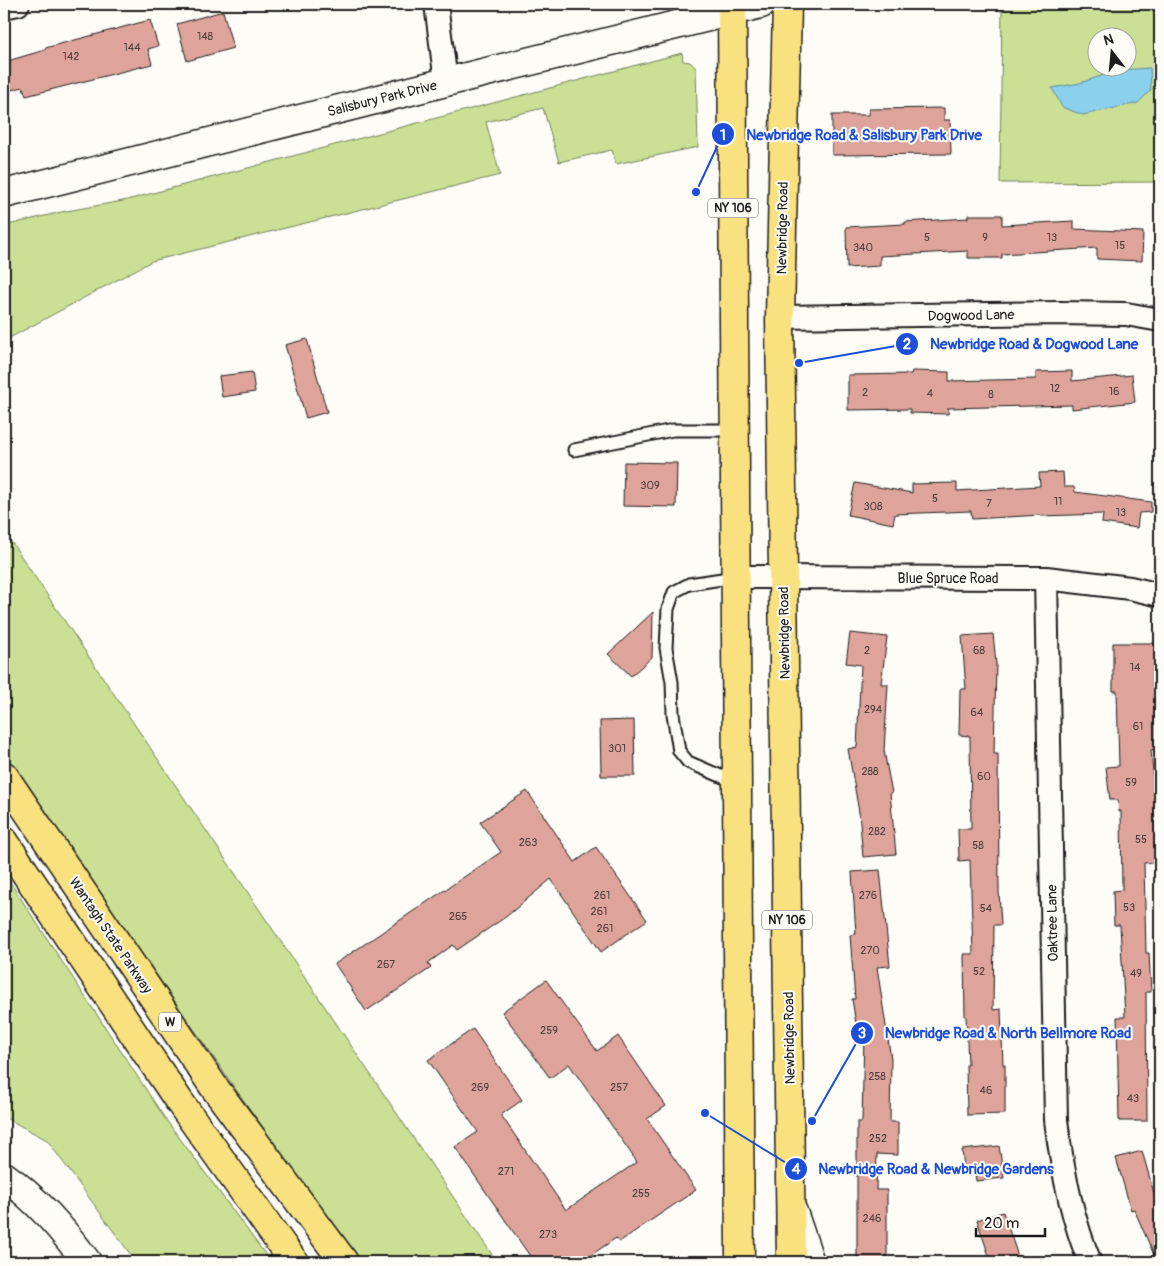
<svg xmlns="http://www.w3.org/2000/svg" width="1164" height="1266" viewBox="0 0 1164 1266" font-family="Pangolin,sans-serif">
<rect width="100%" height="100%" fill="#fdfcf7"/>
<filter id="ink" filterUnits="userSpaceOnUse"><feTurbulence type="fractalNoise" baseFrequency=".02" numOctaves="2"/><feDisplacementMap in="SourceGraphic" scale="10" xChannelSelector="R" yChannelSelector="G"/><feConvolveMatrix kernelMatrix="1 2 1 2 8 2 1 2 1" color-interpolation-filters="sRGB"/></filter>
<g filter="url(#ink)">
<!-- green -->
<path fill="#cbe095" stroke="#747e58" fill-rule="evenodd" d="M1002 4H1160V182L1000 183ZM1096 38H1126V68H1096Z
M682 53 683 61 690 62 696 68 698 147 616 164 612 150 559 162 543 108 486 122 500 175 152 261 4 341V226L61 212 123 201Z
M4 531 497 1262H359L232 1084 6 757 4 753Z
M4 873 164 1117 271 1262H136L47 1140 4 1117Z"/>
<!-- water -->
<path fill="#8bd1ed" stroke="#5f8999" d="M1150 68 1151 90 1138 103 1083 115 1062 107 1052 88 1080 83 1119 70Z"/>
<!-- building -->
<path fill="#dea49b" stroke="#1c1c1c" d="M223 11 233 48 187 61 177 24Z
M150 20 158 46 148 49 152 64 26 96 23 87 4 92V62L45 50V48Z
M944 108V120H950L951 154 832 155V115H869V109Z
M968 215H1002V225L1074 221V229L1143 232 1142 261 1097 259V248L1002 254V258H968V251L880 256V266L847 268 846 227 905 224V222L968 218Z
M307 339 327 412 306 418 285 345Z
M912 371 949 372V381L1036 379V372L1072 371V381L1132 375 1135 402 1072 409V405L948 408V414L910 413V409L848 410V375L911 374Z
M252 372 255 392 222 397 219 376Z
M624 462 677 463 676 507 623 506Z
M1063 472 1064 487H1074L1075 492 1151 502V512L1139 513 1137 528 1102 523 1103 514 1041 516V515L972 519 971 511 895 514 893 524 848 515 855 483 912 493V484L957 483V491L1040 486 1039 473Z
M653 612 652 657 631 676 608 654Z
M850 633 887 637 881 684H888L884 751 892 793H890L896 854 863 857 859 812 848 749 857 747 861 665 846 663Z
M993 634 996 663 994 754H998L999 891 1001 925H994L993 1010 1001 1009 1003 1065H1005V1114L967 1115 966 1065H968L966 1016H965L964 954H973L970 860 959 861 958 829H971L970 736 959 735 960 689H966L962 636Z
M1113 643H1157L1159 749 1151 750 1158 827H1160V862L1144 863 1146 953H1149L1151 992H1146L1147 1121H1119L1117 1017H1125L1120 925H1114L1113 891 1122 890 1121 811 1119 812 1118 800H1110L1106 767 1119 766 1117 691H1113Z
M634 720 635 776H601L600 721Z
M527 791 575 862 596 847 647 920 601 952 551 879 507 916 457 950 453 945 428 963 431 968 366 1011 335 964 501 852 480 822Z
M880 870 890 966 877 967 891 1059 890 1122H898V1155L877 1154 876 1190H887V1262H857V1122H862L864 1035 858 1036 852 999H855L850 935 856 934 852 872Z
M546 980 597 1051 618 1036 666 1106 647 1119 696 1190 619 1242 616 1238 581 1262H534L455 1147 478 1132 428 1060 473 1029 522 1100 501 1115 566 1210 637 1162 569 1064 550 1078 502 1012Z
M999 1146 1004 1178 976 1181 974 1167 964 1168 962 1150Z
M1142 1151 1160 1214V1262H1157L1134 1209 1131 1210 1116 1158Z
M1003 1212 1020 1262H991L977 1220Z"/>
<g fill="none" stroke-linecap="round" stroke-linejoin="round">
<!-- lane casing -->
<g stroke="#1c1c1c" stroke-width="15">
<path id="lane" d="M574 450 673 430H735
M735 577 689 584 674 592 668 609 666 648 672 682 673 714 679 751 688 762 737 783"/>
</g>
<!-- street casing -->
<g stroke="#1c1c1c" stroke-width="26">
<path id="street" d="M436 4 446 82
M4 7 18 4
M780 317 1059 313 1126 314 1160 320
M735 577 1046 578 1130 588 1160 595
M1046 578 1056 1120C1062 1168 1071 1217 1090 1262"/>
</g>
<!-- secondary casing -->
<g stroke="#1c1c1c" stroke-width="31">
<path id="secondary" d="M4 194 446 82 761 4
M4 1176C37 1199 63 1230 87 1262
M793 1212 810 1262"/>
</g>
<!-- primary casing -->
<g stroke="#1c1c1c" stroke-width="31">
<path id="primary" d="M732 4 740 1262
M787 4 780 317 791 1262"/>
</g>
<!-- highway casing -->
<g stroke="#1c1c1c" stroke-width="31">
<path id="highway" d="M4 776 214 1087 344 1262
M4 841 179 1101 294 1262"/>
</g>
<!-- lane -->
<use href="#lane" stroke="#fdfcf7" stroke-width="11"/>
<!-- street -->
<use href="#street" stroke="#fdfcf7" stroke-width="22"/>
<!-- secondary -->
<use href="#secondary" stroke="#fdfcf7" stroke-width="28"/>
<!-- primary -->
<use href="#primary" stroke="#fae180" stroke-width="28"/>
<!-- highway -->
<use href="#highway" stroke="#fae180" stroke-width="28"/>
</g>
</g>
<g text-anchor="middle" stroke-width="4" stroke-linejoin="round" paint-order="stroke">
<!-- number labels -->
<g font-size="11" fill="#4c3e3c">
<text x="205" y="40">148</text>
<text x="132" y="51">144</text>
<text x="71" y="60">142</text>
<text x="927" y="241">5</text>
<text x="985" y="241">9</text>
<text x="1052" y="241">13</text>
<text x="1120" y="249">15</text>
<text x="863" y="251">340</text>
<text x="1055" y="392">12</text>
<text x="1114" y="395">16</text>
<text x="865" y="396">2</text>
<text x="930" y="397">4</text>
<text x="991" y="398">8</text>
<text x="650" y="489">309</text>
<text x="935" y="502">5</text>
<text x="1058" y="505">11</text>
<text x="989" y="507">7</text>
<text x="873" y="510">308</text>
<text x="1121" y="516">13</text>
<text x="867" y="654">2</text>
<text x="979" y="654">68</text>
<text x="1135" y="671">14</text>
<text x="873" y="713">294</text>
<text x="977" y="716">64</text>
<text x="1138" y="730">61</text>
<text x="617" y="752">301</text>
<text x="870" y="775">288</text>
<text x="984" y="780">60</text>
<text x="1131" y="786">59</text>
<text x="877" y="835">282</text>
<text x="1141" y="843">55</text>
<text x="528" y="846">263</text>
<text x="978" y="849">58</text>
<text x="602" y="899">261</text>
<text x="868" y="899">276</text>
<text x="1129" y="911">53</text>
<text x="986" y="912">54</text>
<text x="599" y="915">261</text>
<text x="458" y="920">265</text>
<text x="605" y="932">261</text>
<text x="870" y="954">270</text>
<text x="386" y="968">267</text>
<text x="979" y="975">52</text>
<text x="1136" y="977">49</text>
<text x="549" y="1034">259</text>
<text x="877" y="1080">258</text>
<text x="480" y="1091">269</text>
<text x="619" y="1091">257</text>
<text x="986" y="1094">46</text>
<text x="1133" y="1102">43</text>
<text x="878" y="1142">252</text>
<text x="506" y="1175">271</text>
<text x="641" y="1197">255</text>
<text x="872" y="1222">246</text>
<text x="548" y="1238">273</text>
</g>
<!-- shield labels -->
<g fill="#fdfcf7" stroke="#605f5e" stroke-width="1">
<rect x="708" y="198.5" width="50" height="19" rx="4"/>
<rect x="762" y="910.5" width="50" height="19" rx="4"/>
<rect x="159" y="1012.5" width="22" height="19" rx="4"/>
</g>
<g font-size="12" font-weight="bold" fill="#1c1c1c">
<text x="733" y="212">NY 106</text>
<text x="787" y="924">NY 106</text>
<text x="170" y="1026">W</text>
</g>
<!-- street labels -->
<g font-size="14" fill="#1c1c1c" stroke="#fdfcf7">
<text transform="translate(382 98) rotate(-14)" y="5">Salisbury Park Drive</text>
<text transform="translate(782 228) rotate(-89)" y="5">Newbridge Road</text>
<text transform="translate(971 315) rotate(-1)" y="5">Dogwood Lane</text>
<text x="948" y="583">Blue Spruce Road</text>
<text transform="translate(784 633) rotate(-91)" y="5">Newbridge Road</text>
<text transform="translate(1052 923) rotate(-91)" y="5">Oaktree Lane</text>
<text transform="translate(111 935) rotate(56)" y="5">Wantagh State Parkway</text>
<text transform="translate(789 1038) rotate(-91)" y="5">Newbridge Road</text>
</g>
</g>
<!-- callouts -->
<path fill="none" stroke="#1d4ed8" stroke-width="2" d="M696 192L723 134M799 363L907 344M812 1121L862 1033M705 1113L796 1169"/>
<g fill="#1d4ed8" stroke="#fdfcf7" stroke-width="2">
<circle cx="696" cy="192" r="5"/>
<circle cx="799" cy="363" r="5"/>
<circle cx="812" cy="1121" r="5"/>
<circle cx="705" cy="1113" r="5"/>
<circle cx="723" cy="134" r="12"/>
<circle cx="907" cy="344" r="12"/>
<circle cx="862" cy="1033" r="12"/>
<circle cx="796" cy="1169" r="12"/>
</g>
<g font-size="15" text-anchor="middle" font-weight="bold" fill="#fff">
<text x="723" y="140">1</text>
<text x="907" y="349">2</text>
<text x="862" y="1038">3</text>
<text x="796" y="1174">4</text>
</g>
<g font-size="15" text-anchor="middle" font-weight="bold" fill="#1d4ed8" stroke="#fdfcf7" stroke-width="4" stroke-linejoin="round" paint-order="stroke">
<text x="864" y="140">Newbridge Road &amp; Salisbury Park Drive</text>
<text x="1034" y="349">Newbridge Road &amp; Dogwood Lane</text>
<text x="1008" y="1038">Newbridge Road &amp; North Bellmore Road</text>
<text x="936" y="1174">Newbridge Road &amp; Newbridge Gardens</text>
</g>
<!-- margin -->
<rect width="1164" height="1266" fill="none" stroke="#fdfcf7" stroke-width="20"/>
<rect x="10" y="10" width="1144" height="1246" fill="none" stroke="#1c1c1c" stroke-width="2" filter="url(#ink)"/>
<!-- north arrow -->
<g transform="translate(1112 52) rotate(344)"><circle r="24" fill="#fdfcf7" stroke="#a3a29f"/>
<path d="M0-4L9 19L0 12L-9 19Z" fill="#1c1c1c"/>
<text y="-8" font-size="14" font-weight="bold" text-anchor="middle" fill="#1c1c1c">N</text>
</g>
<!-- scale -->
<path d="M976 1228v8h69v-8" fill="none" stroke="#1c1c1c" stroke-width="2.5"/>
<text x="984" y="1228" font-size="15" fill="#1c1c1c" stroke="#fdfcf7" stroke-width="4" paint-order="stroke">20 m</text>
</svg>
